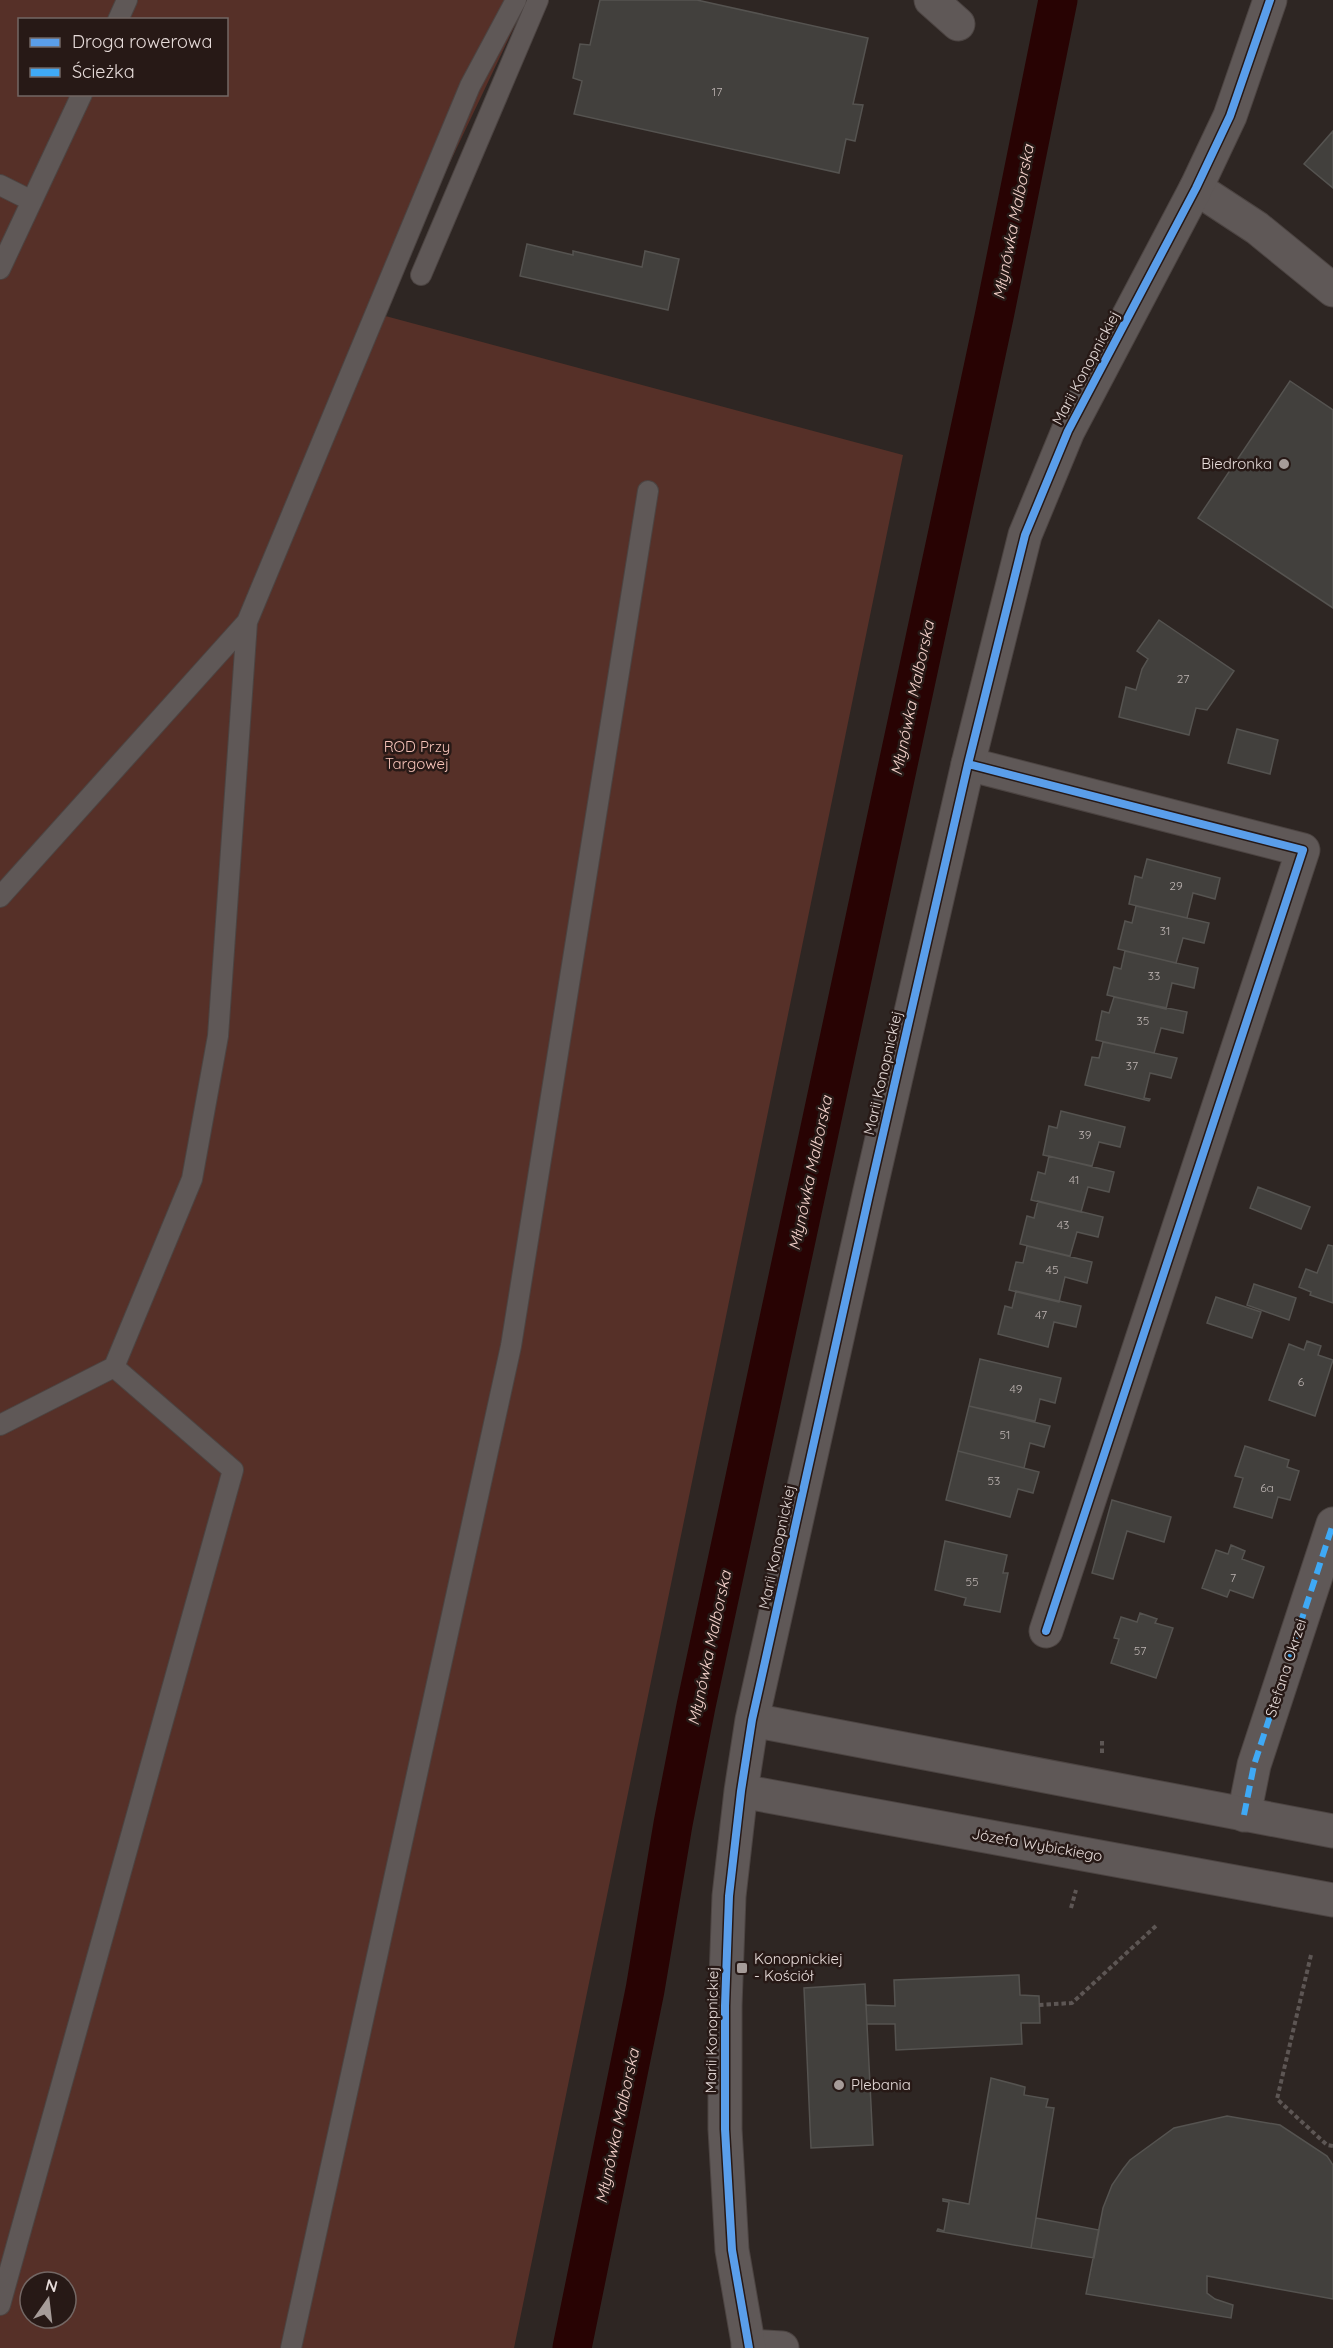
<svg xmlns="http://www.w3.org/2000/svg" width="1333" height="2348" viewBox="0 0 1333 2348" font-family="Quicksand,sans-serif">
<rect width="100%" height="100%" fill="#2e2623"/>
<!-- green -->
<path fill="#563028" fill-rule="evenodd" d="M0 0H527L378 314 903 455 514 2348H0ZM20 20H226V94H20ZM30 2282H66V2318H30Z"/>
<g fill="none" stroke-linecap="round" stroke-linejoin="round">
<!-- canal -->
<path stroke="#280303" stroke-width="39" d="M572 2348 645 1990 673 1824 696 1706 994 317 1058 0"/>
</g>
<!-- building -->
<path fill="#42403d" stroke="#555350" stroke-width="1.5" d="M600 0H697L868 38 853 104 863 105 855 141 846 139 839 173 574 114 582 81 573 78 580 44 590 45Z
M1333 131V188L1304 164Z
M527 244 573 255V251L642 267 645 251 679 259 668 310 520 276Z
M1290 381 1333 410V608L1198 518Z
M1159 620 1234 671 1207 710 1196 708 1189 735 1119 717 1126 687 1136 690 1142 669 1148 659 1137 651Z
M1237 729 1278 740 1270 774 1228 763Z
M1147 859 1220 878 1215 899 1193 893 1187 918 1129 904 1135 876 1142 878Z
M1136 906 1209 923 1204 943 1183 938 1176 963 1118 949 1125 921 1132 923Z
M1125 951 1198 968 1194 988 1172 983 1166 1009 1107 995 1114 967 1121 969Z
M1114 997 1187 1012 1183 1033 1161 1028 1154 1053 1096 1040 1102 1011 1109 1013Z
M1103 1042 1177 1058 1171 1078 1150 1073 1144 1098 1150 1099 1149 1101 1085 1085 1092 1057 1099 1058Z
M1061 1111 1125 1127 1120 1147 1099 1142 1092 1166 1043 1155 1049 1126 1057 1128Z
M1049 1156 1114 1172 1109 1192 1088 1187 1081 1212 1031 1200 1038 1172 1045 1174Z
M1258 1187 1310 1207 1301 1229 1250 1208Z
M1038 1201 1103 1217 1098 1237 1077 1232 1070 1256 1020 1244 1027 1216 1034 1218Z
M1328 1245 1333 1246V1303L1310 1295 1311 1292 1299 1287 1306 1269 1317 1273Z
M1027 1246 1092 1262 1087 1283 1065 1277 1059 1302 1009 1290 1016 1262 1023 1263Z
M1254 1284 1296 1298 1289 1320 1247 1305Z
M1016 1291 1081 1306 1076 1327 1054 1322 1048 1347 998 1334 1005 1306 1012 1308Z
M1216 1297 1261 1312 1252 1338 1207 1323Z
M1307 1341 1321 1346 1318 1355 1333 1360 1315 1416 1269 1400 1289 1344 1304 1350Z
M980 1359 1061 1378 1055 1403 1040 1399 1035 1421 969 1406Z
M969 1406 1050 1426 1044 1447 1030 1443 1024 1468 958 1451Z
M1245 1446 1289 1460 1287 1467 1299 1471 1290 1500 1278 1497 1272 1518 1234 1507 1243 1478 1235 1476Z
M958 1451 1039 1472 1033 1493 1018 1489 1010 1517 946 1500Z
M1112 1500 1171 1517 1164 1542 1127 1531 1113 1579 1092 1573Z
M945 1541 1007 1555 1003 1573H1008L1000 1612 964 1605 966 1598 935 1590Z
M1231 1545 1245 1551 1242 1559 1264 1567 1253 1598 1230 1590 1227 1597 1202 1588 1216 1550 1228 1554Z
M1140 1613 1157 1619 1155 1623 1173 1628 1156 1678 1111 1663 1119 1639 1114 1638 1121 1617 1137 1622Z
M1019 1975 1020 1995 1039 1996 1040 2023H1021L1022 2044 896 2050 895 2024H867L866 2005 895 2006 894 1980Z
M865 1984 873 2145 811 2148 804 1988Z
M991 2078 1025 2087 1024 2095 1048 2099 1046 2107 1054 2108 1031 2248 937 2231 938 2229 944 2231 949 2202 943 2201V2199L969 2204Z
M1227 2116 1280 2125 1327 2156 1333 2165V2299L1207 2276V2293L1215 2299 1233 2305 1231 2318 1086 2294 1103 2208 1112 2185 1123 2169 1130 2160 1174 2128Z
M1036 2218 1099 2230 1094 2258 1031 2248Z"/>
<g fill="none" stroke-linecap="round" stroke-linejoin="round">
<!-- lane casing -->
<g stroke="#4c4442" stroke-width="22">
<path id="lane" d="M118 20 127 0
M0 185 32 201
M0 269 82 94
M421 275 538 0
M0 897 247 622
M0 1425 114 1367 192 1179 218 1036 247 622 470 86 516 0
M0 2305 233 1470 114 1367
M291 2348 511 1346 648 491"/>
</g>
<!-- street casing -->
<g stroke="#4c4442" stroke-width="35">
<path id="street" d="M931 0 958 24
M1196 188 1257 228 1333 290
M968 764 1303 850 1046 1631
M1244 1815 1254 1765 1333 1524
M748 2346 782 2348"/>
</g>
<!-- secondary casing -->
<g stroke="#4c4442" stroke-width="35">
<path id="secondary" d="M752 1720 1333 1831
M741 1791 1333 1900
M749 2348 732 2250 725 2129V2006L729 1896 741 1791 752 1720 869 1195 968 764 1025 535 1068 431 1196 188 1230 116 1270 0"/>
</g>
<!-- path -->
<path stroke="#5d5654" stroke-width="4" stroke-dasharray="4.5 3" stroke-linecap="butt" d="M1102 1753V1741
M1071 1908 1076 1890
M1311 1955 1277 2099 1327 2145 1333 2146
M1039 2005 1072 2003 1157 1925"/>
<!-- lane -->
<use href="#lane" stroke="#5f5857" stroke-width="20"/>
<!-- street -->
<use href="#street" stroke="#5f5857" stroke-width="33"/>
<!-- secondary -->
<use href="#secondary" stroke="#5f5857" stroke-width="33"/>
<!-- quiet -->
<path stroke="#3fa9f5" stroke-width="6" stroke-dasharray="12 6" stroke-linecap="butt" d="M1244 1815 1254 1765 1333 1524"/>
<!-- cycleway casing -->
<g stroke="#271916" stroke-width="11">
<path id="cycleway" d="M968 764 1303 850 1046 1631
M749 2348 732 2250 725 2129V2006L729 1896 741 1791 752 1720 869 1195 968 764 1025 535 1068 431 1196 188 1230 116 1270 0"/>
</g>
<!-- cycleway -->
<use href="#cycleway" stroke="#5a9eea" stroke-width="8"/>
</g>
<!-- markers -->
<g fill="#a69c99" stroke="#271916" stroke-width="2">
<circle cx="1284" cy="464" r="6"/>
<rect x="736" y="1962" width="12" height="12" rx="3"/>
<circle cx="839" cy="2085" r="6"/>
</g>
<g text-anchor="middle" stroke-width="5" stroke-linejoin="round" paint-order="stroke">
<!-- number labels -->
<g font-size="12" fill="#bdb4b2">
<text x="717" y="96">17</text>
<text x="1183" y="683">27</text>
<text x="1176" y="890">29</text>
<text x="1165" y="935">31</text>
<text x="1154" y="980">33</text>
<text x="1143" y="1025">35</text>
<text x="1132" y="1070">37</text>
<text x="1085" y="1139">39</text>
<text x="1074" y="1184">41</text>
<text x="1063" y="1229">43</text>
<text x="1052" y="1274">45</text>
<text x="1041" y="1319">47</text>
<text x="1301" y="1386">6</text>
<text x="1016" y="1393">49</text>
<text x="1005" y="1439">51</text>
<text x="994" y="1485">53</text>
<text x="1267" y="1492">6a</text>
<text x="1233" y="1582">7</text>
<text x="972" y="1586">55</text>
<text x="1140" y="1655">57</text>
</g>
<!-- street labels -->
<g font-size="15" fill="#e6dbd9" stroke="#271916">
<text transform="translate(1086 368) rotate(-62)" y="5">Marii Konopnickiej</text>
<text transform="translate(883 1073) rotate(-77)" y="5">Marii Konopnickiej</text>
<text transform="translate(777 1547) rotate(-78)" y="5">Marii Konopnickiej</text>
<text transform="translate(1286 1668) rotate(-72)" y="5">Stefana Okrzei</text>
<text transform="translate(1037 1845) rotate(10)" y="5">Józefa Wybickiego</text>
<text transform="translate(712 2030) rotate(-89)" y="5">Marii Konopnickiej</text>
</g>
<!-- poi labels -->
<g font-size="15" fill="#e6dbd9" stroke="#271916" text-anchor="start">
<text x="1272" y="469" text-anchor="end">Biedronka</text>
<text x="754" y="1964">Konopnickiej<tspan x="754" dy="17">- Kościół</tspan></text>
<text x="851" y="2090">Plebania</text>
</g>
<!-- park labels -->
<g font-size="15" fill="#f6c3b9" stroke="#271916">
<text x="417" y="752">ROD Przy<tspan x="417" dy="17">Targowej</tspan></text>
</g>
<!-- water labels -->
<g font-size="16" font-style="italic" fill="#f7d4cd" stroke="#271916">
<text transform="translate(1013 222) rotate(-79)" y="6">Młynówka Malborska</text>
<text transform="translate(912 698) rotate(-78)" y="6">Młynówka Malborska</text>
<text transform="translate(810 1173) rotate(-78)" y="6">Młynówka Malborska</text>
<text transform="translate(709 1648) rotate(-78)" y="6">Młynówka Malborska</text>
<text transform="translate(617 2126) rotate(-78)" y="6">Młynówka Malborska</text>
</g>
</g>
<!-- legend -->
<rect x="18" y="18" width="210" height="78" fill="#271916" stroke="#736764" stroke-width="1.5"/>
<rect x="30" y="38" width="30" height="9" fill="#5a9eea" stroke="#736764" stroke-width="1.5"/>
<text x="72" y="48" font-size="18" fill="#e6dbd9">Droga rowerowa</text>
<rect x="30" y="68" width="30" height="9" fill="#3fa9f5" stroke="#736764" stroke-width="1.5"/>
<text x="72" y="78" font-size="18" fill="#e6dbd9">Ścieżka</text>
<!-- north arrow -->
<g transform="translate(48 2300) rotate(14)"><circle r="28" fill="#271916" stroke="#736764" stroke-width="1.5"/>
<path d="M0-4.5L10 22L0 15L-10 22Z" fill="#a69c99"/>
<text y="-9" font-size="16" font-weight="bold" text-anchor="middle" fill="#e6dbd9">N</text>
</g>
</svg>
